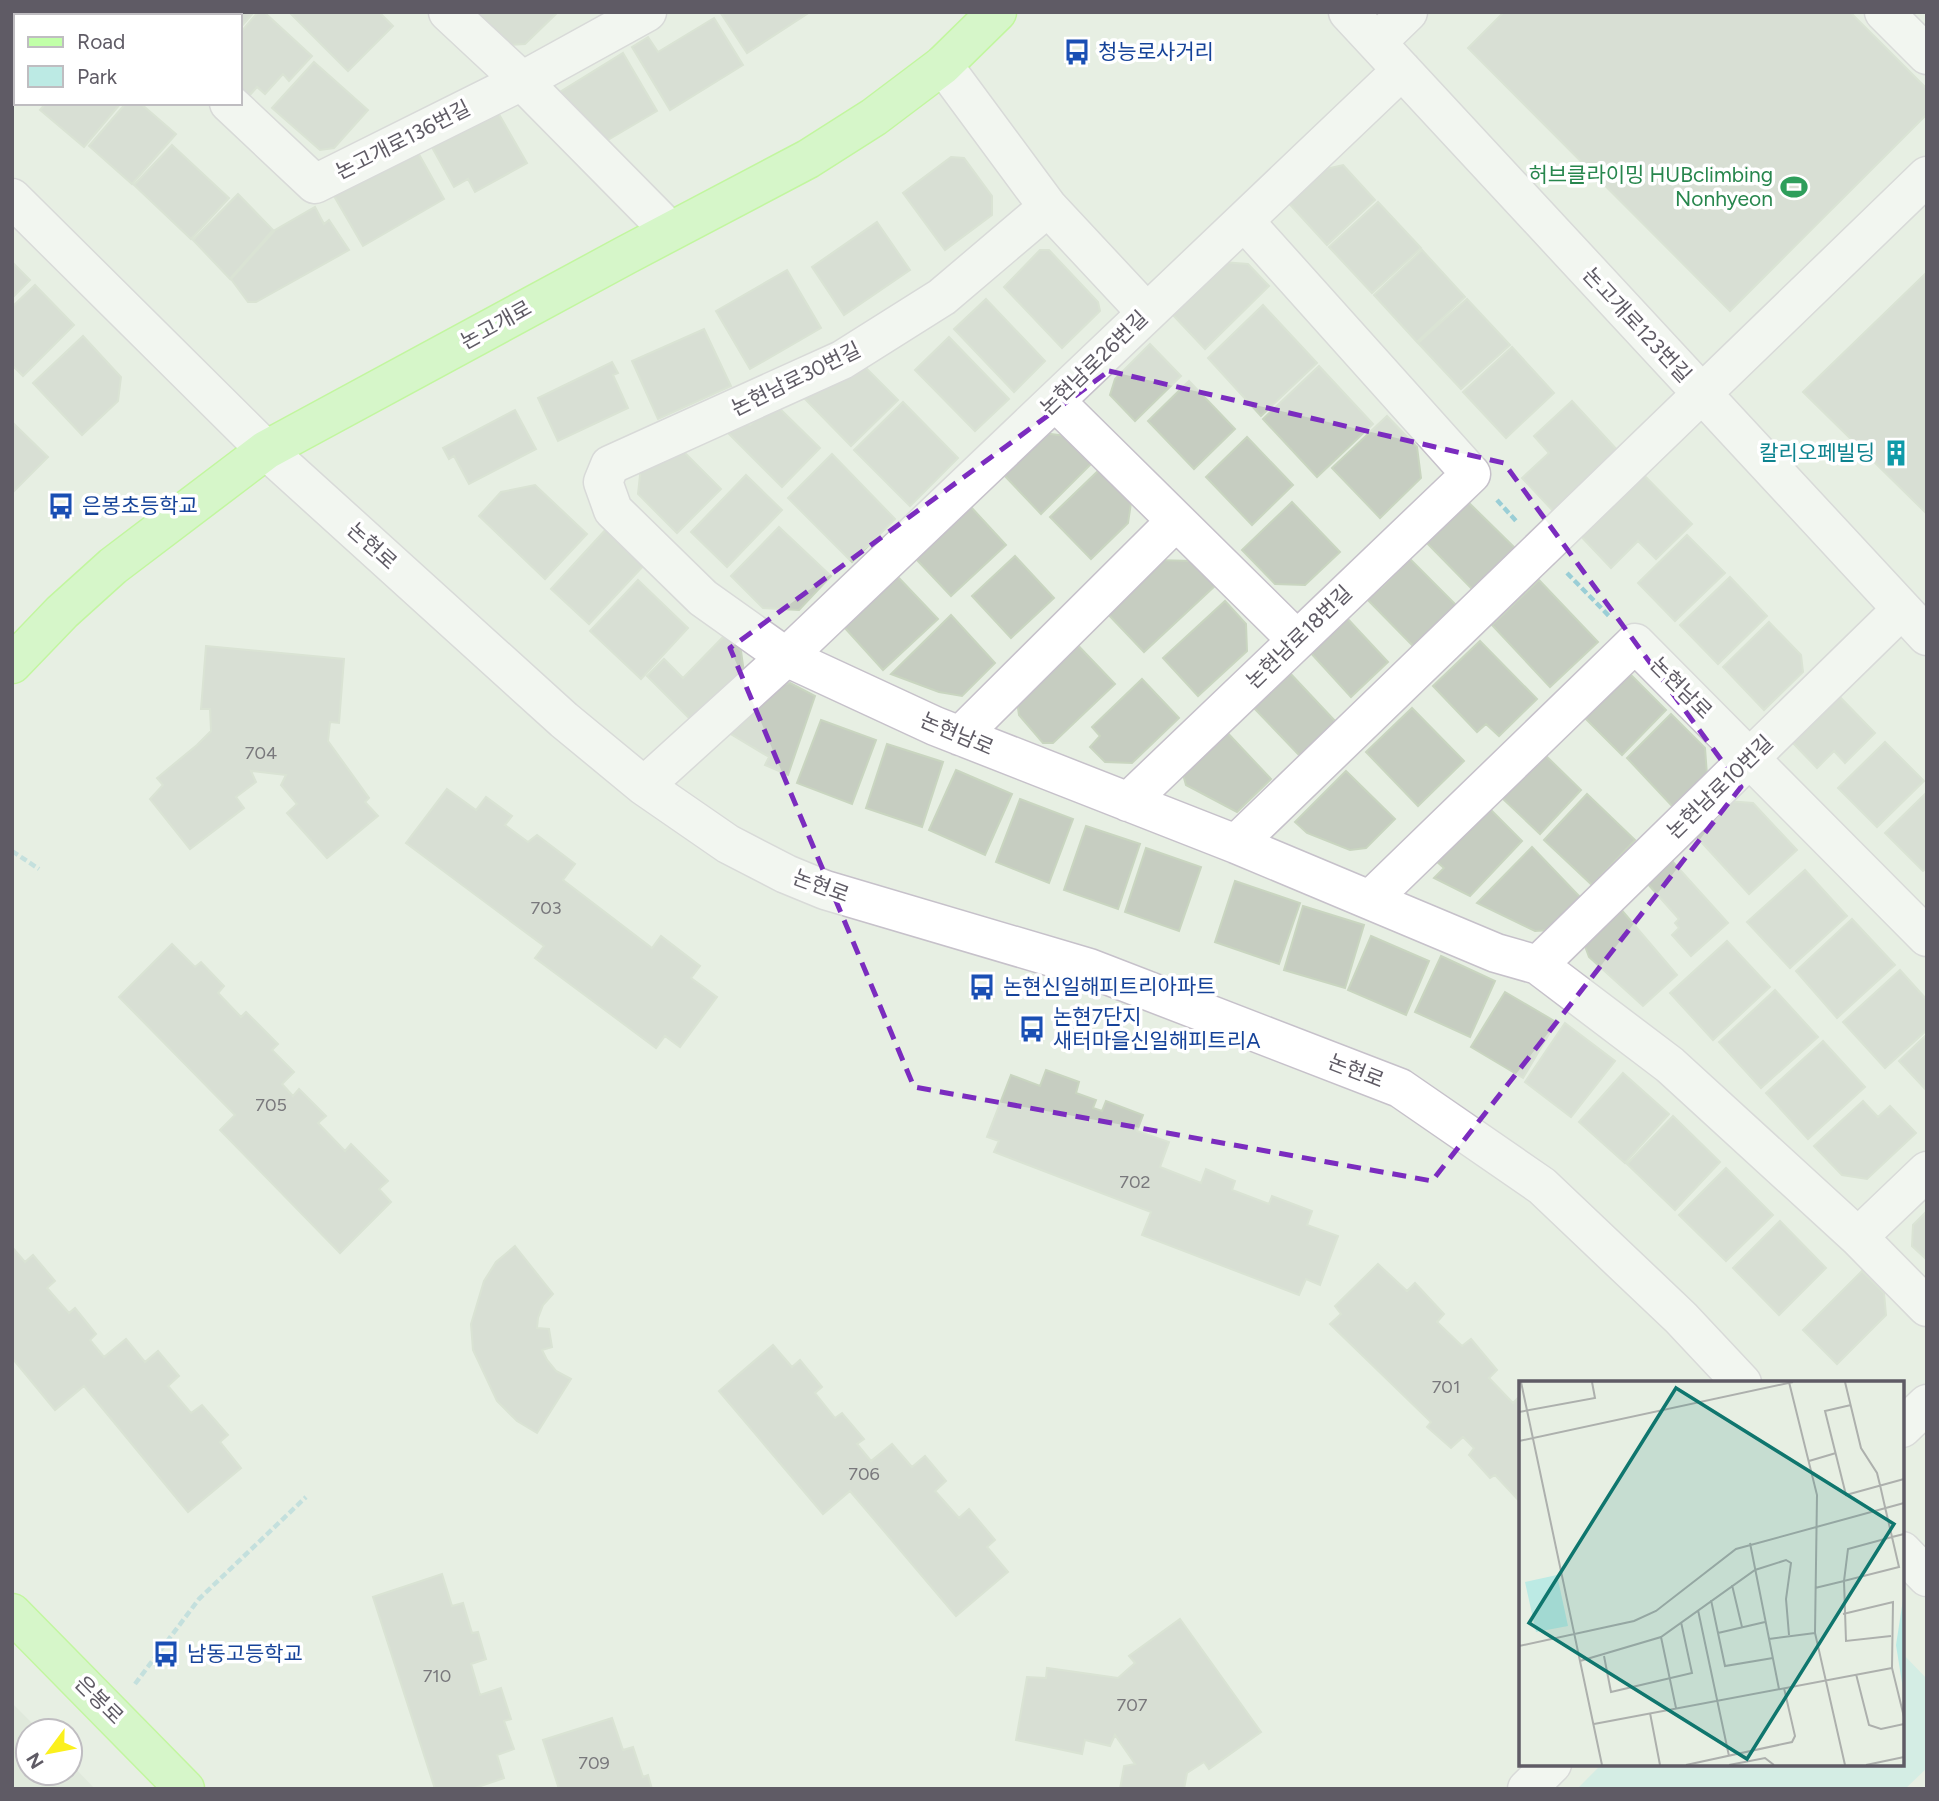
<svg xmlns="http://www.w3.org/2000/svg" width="1939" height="1801" viewBox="0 0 1939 1801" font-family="Figtree,'Noto Sans KR',sans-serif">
<rect width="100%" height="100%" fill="#e7efe3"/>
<!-- education -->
<path fill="#d8e2d3" d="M12 1703 40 1731H28V1773H70V1763L95 1789H12Z"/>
<!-- green -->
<path fill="#bceae4" d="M1902 1653 1927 1679V1768L1905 1789H1577L1602 1764H1902Z"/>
<!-- building -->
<path fill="#c6cdc1" stroke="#c9d5c0" stroke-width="2" d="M167 12H254L240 28V16H164Z
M258 12H264L312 56 289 81 283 74 265 94 257 87 249 96 240 88V33Z
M289 12H379L393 26 348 71Z
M558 12 525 44 507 45 477 13Z
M720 12H810L747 53Z
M1504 12H1850L1927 89V114L1730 311 1468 48Z
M714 18 743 65 670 110 632 47 648 37 658 52Z
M623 53 657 111 596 147 555 95Z
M314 62 368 110 334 148 320 150 272 108Z
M46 103H121L84 147 40 110Z
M126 103H140L176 134 132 184 89 146Z
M496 109 527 163 475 192 468 179 454 187 429 142Z
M172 145 229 198 191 239 134 185Z
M416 149 444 199 363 246 334 196Z
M951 157 964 158 992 196V215L945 250 903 193Z
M1343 165 1375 200 1327 245 1284 198 1313 172Z
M238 194 273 230 230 279 193 240Z
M1378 202 1421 248 1372 293 1329 247Z
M315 207 324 224 329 220 349 250 256 302H248L231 279 275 230Z
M877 222 910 270 844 315 812 267Z
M1040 250H1049L1098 302 1100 311 1062 348 1004 287Z
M1422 250 1465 297 1417 342 1374 295Z
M12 262 30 280 12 298Z
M1222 262 1248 264 1269 286 1205 349 1171 313Z
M787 270 821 328 750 369 716 311Z
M1927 272V514L1803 392Z
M35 285 74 325 23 376 12 365V307Z
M986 299 1045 361 1014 392 954 329Z
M1467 299 1510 345 1461 389 1418 343Z
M1263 305 1317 363 1261 416 1208 358Z
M704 329 731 386 658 419 632 361Z
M83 336 121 377 118 401 82 435 33 383Z
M949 337 1009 399 975 431 915 370Z
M1150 344 1181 376 1135 421 1110 395 1115 379Z
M1512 347 1554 393 1506 438 1463 392Z
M612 362 618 373 613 375 628 408 558 441 538 398Z
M861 363 898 400 851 446 803 397Z
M1319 366 1373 424 1317 477 1263 419Z
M1189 381 1235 429 1194 469 1148 421Z
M1572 401 1619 452 1554 512 1522 478 1549 453 1534 436Z
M773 402 820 448 782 487 726 431 740 417 750 425Z
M903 402 958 458 910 506 854 450Z
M515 410 536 449 469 484 454 456 449 459 443 448Z
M1387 416 1417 447 1421 478 1380 518 1332 468Z
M12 422 48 457 12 493Z
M1043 433 1066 436 1093 462 1041 514 1002 473Z
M1247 437 1293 485 1252 525 1206 477Z
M681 449 721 489 677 533 638 494 641 466Z
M832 454 895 519 852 562 788 498Z
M1637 468 1692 524 1656 559 1638 541 1611 568 1574 529Z
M1099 470 1131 503 1128 523 1091 559 1050 517Z
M746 475 782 510 727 567 691 532Z
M535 485 587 534 545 579 479 516 501 492Z
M1463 497 1517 550 1475 592 1422 538Z
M1292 502 1340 552 1305 585 1275 584 1242 550Z
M971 507 1006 545 951 596 916 559Z
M608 527 646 563 589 624 551 589Z
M779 527 831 576 799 610 763 608 731 576Z
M1687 535 1725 573 1675 621 1638 583Z
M1015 556 1054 598 1011 638 972 596Z
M1410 559 1458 607 1416 649 1361 593 1374 581 1381 588Z
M1156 560 1193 561 1216 585 1144 652 1104 610Z
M898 577 938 619 883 670 844 627Z
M1730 577 1767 616 1718 664 1680 625Z
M638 580 688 628 641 679 590 631Z
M1539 580 1598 642 1550 687 1492 625Z
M1225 601 1246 624 1247 651 1198 696 1163 658Z
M951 615 995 663 962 696 939 692 891 674Z
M1346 617 1388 662 1351 697 1309 651Z
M1769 622 1801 655 1803 672 1764 710 1723 667Z
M725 635 741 651 744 673 694 723 647 676 664 659 683 678Z
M1069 636 1115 684 1053 743H1043L1019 715 1015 687Z
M1480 641 1537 699 1499 736 1486 724 1477 732 1433 686Z
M206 646 344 659 339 723 330 722 328 741 369 798 365 802 378 816 327 858 287 813 297 804 281 785 286 775 251 771 256 782 236 797 244 808 190 849 150 799 163 785 157 778 197 745 211 731 210 709H201Z
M1288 671 1336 722 1300 756 1252 706Z
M1630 674 1666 710 1622 755 1579 712Z
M1142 679 1179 718 1132 763 1105 762 1090 747 1100 736 1092 727Z
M790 683 815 696 788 775 765 765 769 757 729 733 767 688Z
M1837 694 1875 733 1845 763 1834 751 1817 768 1790 740Z
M1412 708 1464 761 1418 806 1366 752Z
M1671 714 1705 748 1707 775 1674 808 1627 758Z
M821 720 876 740 852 804 797 783Z
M1222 727 1271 779 1237 812 1186 785 1181 767Z
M1885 742 1924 781 1877 827 1838 788Z
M887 744 943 762 922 827 866 808Z
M1543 753 1581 790 1540 834 1502 798Z
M956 770 1012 794 985 855 929 830Z
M1346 771 1395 819 1366 848 1350 850 1307 833 1295 822Z
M447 789 476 810 486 797 512 816 505 825 528 842 537 835 575 864 563 880 652 948 661 936 700 966 691 978 717 997 680 1047 665 1036 656 1048 535 958 544 946 406 843Z
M1927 792V868L1923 871 1885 833Z
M1587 794 1635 840 1592 885 1544 840Z
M1020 799 1073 819 1049 883 996 862Z
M1727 801 1753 803 1797 850 1749 894 1693 833Z
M1488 807 1522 841 1470 896 1434 878 1444 868 1436 861Z
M1086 826 1140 844 1118 909 1064 890Z
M1532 847 1580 897 1550 930 1535 931 1477 903Z
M1146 848 1201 867 1179 931 1125 912Z
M1672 861 1728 923 1691 956 1672 935 1679 928 1675 923 1679 919 1647 883Z
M1805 870 1847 916 1790 968 1747 922Z
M1235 881 1300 903 1279 964 1215 942Z
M1303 906 1364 925 1345 988 1284 970Z
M1619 907 1677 975 1643 1006 1589 957 1582 938Z
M1852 919 1895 965 1837 1018 1796 971Z
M1371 936 1429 961 1406 1015 1348 990Z
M1727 941 1770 987 1713 1040 1670 993Z
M172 944 195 967 201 962 224 986 218 993 241 1017 246 1012 278 1044 272 1050 294 1072 282 1084 293 1096 299 1089 326 1116 318 1123 345 1151 351 1144 388 1181 379 1189 391 1202 340 1253 220 1130 235 1115 119 997Z
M1441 956 1495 981 1470 1037 1415 1012Z
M1900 970 1927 1000V1030L1885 1068 1843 1022Z
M1775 990 1818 1037 1761 1088 1719 1042Z
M1505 992 1556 1022 1523 1078 1471 1047Z
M1565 1023 1615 1061 1571 1117 1525 1082Z
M1927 1034V1091L1899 1061Z
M1823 1041 1865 1087 1808 1139 1766 1093Z
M1046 1070 1079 1082 1076 1093 1096 1100 1093 1108 1102 1111 1106 1101 1143 1115 1137 1131 1169 1142 1160 1167 1201 1183 1206 1169 1235 1181 1232 1190 1269 1204 1272 1196 1312 1211 1307 1225 1338 1236 1320 1285 1306 1279 1299 1295 1142 1235 1151 1212 994 1152 999 1141 987 1137 1011 1075 1040 1086Z
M1623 1073 1669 1114 1625 1163 1579 1122Z
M1863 1101 1878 1117 1890 1106 1916 1133 1867 1179 1842 1175 1814 1146Z
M1673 1116 1720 1162 1675 1210 1627 1164Z
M1726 1168 1773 1215 1726 1261 1679 1215Z
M1927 1211V1260L1912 1246 1913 1225Z
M1780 1221 1826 1268 1779 1315 1733 1268Z
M515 1246 553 1294 543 1305 538 1318 537 1328 549 1329 552 1347 542 1350 547 1360 556 1371 571 1379 537 1433 517 1421 497 1401 473 1350 471 1324 484 1281 496 1262Z
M12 1247 25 1262 33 1255 55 1281 47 1288 69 1313 75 1308 96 1334 90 1340 104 1357 126 1339 145 1362 158 1351 179 1376 168 1386 191 1413 202 1405 228 1435 220 1442 241 1468 188 1512 84 1386 55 1410 12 1358Z
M1378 1264 1407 1291 1415 1283 1444 1314 1437 1322 1462 1346 1471 1339 1497 1370 1489 1378 1513 1403 1521 1395V1503L1495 1475 1490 1478 1469 1455 1474 1448 1463 1437 1451 1448 1427 1427 1431 1422 1330 1324 1341 1314 1335 1306Z
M1862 1271 1884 1293 1886 1315 1837 1364 1803 1330Z
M773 1345 792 1367 800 1360 822 1387 815 1393 835 1418 842 1413 864 1439 857 1444 871 1461 892 1444 912 1467 925 1456 946 1481 935 1491 959 1518 969 1509 995 1540 987 1547 1008 1572 956 1616 850 1491 823 1514 719 1391Z
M442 1574 452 1606 463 1603 472 1633 478 1632 486 1659 471 1664 480 1695 501 1688 511 1719 504 1721 514 1749 497 1755 504 1778 472 1789H435L373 1597Z
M1180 1619 1261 1732 1209 1769 1204 1762 1187 1773 1184 1789H1120L1124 1766 1135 1764 1115 1735 1110 1746 1085 1740 1082 1754 1016 1740 1027 1677 1046 1678 1047 1668 1118 1678 1135 1663 1129 1656Z
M612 1718 623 1750 633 1747 643 1777 648 1775 652 1789H559L543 1740Z"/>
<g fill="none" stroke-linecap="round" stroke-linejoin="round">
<!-- minor casing -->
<g stroke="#c6c1ca" stroke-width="41">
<path id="minor" d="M133 12 137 16
M647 12 522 81 670 231
M1348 12 1927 636
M1884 12 1927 55
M27 16 31 12
M1377 42 1408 12
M943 65 1048 207 1146 312
M229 103 315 184 522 81 448 12
M12 198 266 450 564 720 644 786 728 844 786 874 825 890 1089 968 1400 1088 1542 1186 1681 1318 1742 1383
M1048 207 942 297 842 360 610 465 603 482 613 510 703 598 786 657 935 726 1236 844 1496 953 1538 965 1670 1065 1858 1237 1927 1307
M1055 401 1296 639
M960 736 1176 521
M644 786 786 657 1402 70
M1128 802 1471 474 1245 222
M1236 844 1927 176
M1370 900 1635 643 1927 937
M1538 965 1902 609
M1858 1237 1927 1171
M1902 1428 1927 1404
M1902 1551 1927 1577
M1527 1789 1552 1764"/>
</g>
<!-- major casing -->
<g stroke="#95ff4c" stroke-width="41">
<path id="major" d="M12 664 62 612 113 566 266 450 626 255 808 159 874 117 943 65 997 12
M12 1613 185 1789"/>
</g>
<!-- path -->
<path stroke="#9aced6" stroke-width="4.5" stroke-dasharray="7 3.5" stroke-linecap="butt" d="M1497 500 1517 522
M1567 573 1610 617
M12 851 39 869
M135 1684 199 1599 306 1497"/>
<!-- minor -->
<use href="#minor" stroke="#fff" stroke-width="38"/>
<!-- major -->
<use href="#major" stroke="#c1ffa8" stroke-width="38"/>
</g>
<!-- marked area -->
<path d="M0 0H1939V1801H0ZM1109 371 1504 463 1741 787 1432 1181 914 1087 730 648Z" fill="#e7efe3" fill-opacity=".55" fill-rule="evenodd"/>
<path fill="none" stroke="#7b2cbf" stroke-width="5" stroke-dasharray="14 9" stroke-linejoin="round" d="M1109 371 1504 463 1741 787 1432 1181 914 1087 730 648Z"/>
<!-- icons -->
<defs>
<g id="bus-bare" transform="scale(2.1)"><path d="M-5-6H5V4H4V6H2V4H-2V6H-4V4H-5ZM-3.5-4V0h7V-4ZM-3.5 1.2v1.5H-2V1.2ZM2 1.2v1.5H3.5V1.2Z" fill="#1a4fb4" stroke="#fff" stroke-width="2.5" paint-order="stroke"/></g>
<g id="stadium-bare" transform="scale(2.1)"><path d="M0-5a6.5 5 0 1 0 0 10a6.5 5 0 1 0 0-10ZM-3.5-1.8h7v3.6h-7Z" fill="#2e9e5b" stroke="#fff" stroke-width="2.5" paint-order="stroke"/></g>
<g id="building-bare" transform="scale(2.1)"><path d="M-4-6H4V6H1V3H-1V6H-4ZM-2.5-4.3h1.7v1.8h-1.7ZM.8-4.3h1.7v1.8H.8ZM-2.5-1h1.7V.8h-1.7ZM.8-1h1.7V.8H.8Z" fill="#0f9aa8" stroke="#fff" stroke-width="2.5" paint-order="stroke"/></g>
</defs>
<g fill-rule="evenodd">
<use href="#bus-bare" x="1077" y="52"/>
<use href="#stadium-bare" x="1794" y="187"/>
<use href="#building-bare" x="1896" y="453"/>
<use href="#bus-bare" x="61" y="506"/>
<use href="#bus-bare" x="982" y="987"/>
<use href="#bus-bare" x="1032" y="1029"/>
<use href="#bus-bare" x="166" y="1654"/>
</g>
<g text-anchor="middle" stroke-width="7" stroke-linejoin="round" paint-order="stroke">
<!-- number labels -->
<g font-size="18" fill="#79787c">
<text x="261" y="759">704</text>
<text x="546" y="914">703</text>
<text x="271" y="1111">705</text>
<text x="1135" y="1188">702</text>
<text x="1446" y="1393">701</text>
<text x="864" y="1480">706</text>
<text x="437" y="1682">710</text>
<text x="1132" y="1711">707</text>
<text x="594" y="1769">709</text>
</g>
<!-- transit labels -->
<g font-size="21" fill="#164399" stroke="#fff" text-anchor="start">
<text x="1098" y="59">청능로사거리</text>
<text x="82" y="513">은봉초등학교</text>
<text x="1003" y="994">논현신일해피트리아파트</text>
<text x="1053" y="1024">논현7단지<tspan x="1053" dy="24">새터마을신일해피트리A</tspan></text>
<text x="187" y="1661">남동고등학교</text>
</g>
<!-- street labels -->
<g font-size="21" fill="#5f5b65" stroke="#fff">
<text transform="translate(403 140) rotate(-27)" y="7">논고개로136번길</text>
<text transform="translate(496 325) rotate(-29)" y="7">논고개로</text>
<text transform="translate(1637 325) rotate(47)" y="7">논고개로123번길</text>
<text transform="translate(1094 363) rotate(-44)" y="7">논현남로26번길</text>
<text transform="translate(796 379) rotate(-26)" y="7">논현남로30번길</text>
<text transform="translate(372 546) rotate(42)" y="7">논현로</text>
<text transform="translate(1299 637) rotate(-44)" y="7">논현남로18번길</text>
<text transform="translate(1681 688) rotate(45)" y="7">논현남로</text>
<text transform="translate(957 734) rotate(23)" y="7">논현남로</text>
<text transform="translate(1720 787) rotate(-44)" y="7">논현남로10번길</text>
<text transform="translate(821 886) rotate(20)" y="7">논현로</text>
<text transform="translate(1356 1071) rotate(21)" y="7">논현로</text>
<text transform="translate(99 1700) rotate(45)" y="7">은봉로</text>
</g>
<!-- leisure labels -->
<g font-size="21" fill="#27864d" stroke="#fff" text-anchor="end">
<text x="1773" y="182">허브클라이밍 HUBclimbing<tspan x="1773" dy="24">Nonhyeon</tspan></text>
</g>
<!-- culture labels -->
<g font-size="21" fill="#0d838f" stroke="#fff" text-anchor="end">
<text x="1875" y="460">칼리오페빌딩</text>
</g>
</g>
<!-- overview -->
<g transform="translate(1519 1381)">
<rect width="385" height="385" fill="#e7efe3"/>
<path d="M38 194 49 245 17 251 6 201ZM385 212V314L377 264Z" fill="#bceae4"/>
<path fill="none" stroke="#adb0ad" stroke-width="2" d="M2 1 83 384M270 1 298 114 296 252 326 384M326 1 342 67 358 92 361 104 366 126 380 186 325 200 329 168 373 156 385 153M332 24 306 30 327 114 385 98M0 31 76 17 73 1M0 60 274 1M290 80 317 72M231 162 260 308M213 204 223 246M296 207 325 200 327 260 372 255M192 219 206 285 254 277M179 229 210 375M324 233 374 221 373 287 385 336M199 252 246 241M142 256 157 327M250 258 296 252M0 265 115 240 137 230 217 168 385 122M85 275 92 311 173 292 162 241M61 280 142 256 236 189 267 179 272 182 267 218 270 254M337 293 350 344 362 348 385 343M131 332 141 384M75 343 373 287M167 384 273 361 276 355 265 307M210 384 246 377 255 384M347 384 385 376"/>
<path fill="#0f766e" fill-opacity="0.15" stroke="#0f766e" stroke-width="3.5" d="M157 7 375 143 228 378 10 242Z"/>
<rect width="385" height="385" fill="none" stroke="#5f5b65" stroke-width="3.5"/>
</g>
<!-- border -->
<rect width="1939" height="1801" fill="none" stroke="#5f5b65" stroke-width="28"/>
<!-- legend -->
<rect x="14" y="14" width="228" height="91" fill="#ffffff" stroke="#bfbdc1" stroke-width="2"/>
<rect x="28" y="37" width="35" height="10" fill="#c1ffa8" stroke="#bfbdc1" stroke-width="2"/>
<text x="77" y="49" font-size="21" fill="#5f5b65">Road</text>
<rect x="28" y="66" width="35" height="21" fill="#bceae4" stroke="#bfbdc1" stroke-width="2"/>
<text x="77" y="84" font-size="21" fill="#5f5b65">Park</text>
<!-- north arrow -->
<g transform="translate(49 1752) rotate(238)"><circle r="33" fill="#ffffff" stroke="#bfbdc1" stroke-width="2"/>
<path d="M0-5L12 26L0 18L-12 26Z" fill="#fbf01d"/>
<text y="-10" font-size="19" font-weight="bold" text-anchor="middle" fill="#5f5b65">N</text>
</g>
</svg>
